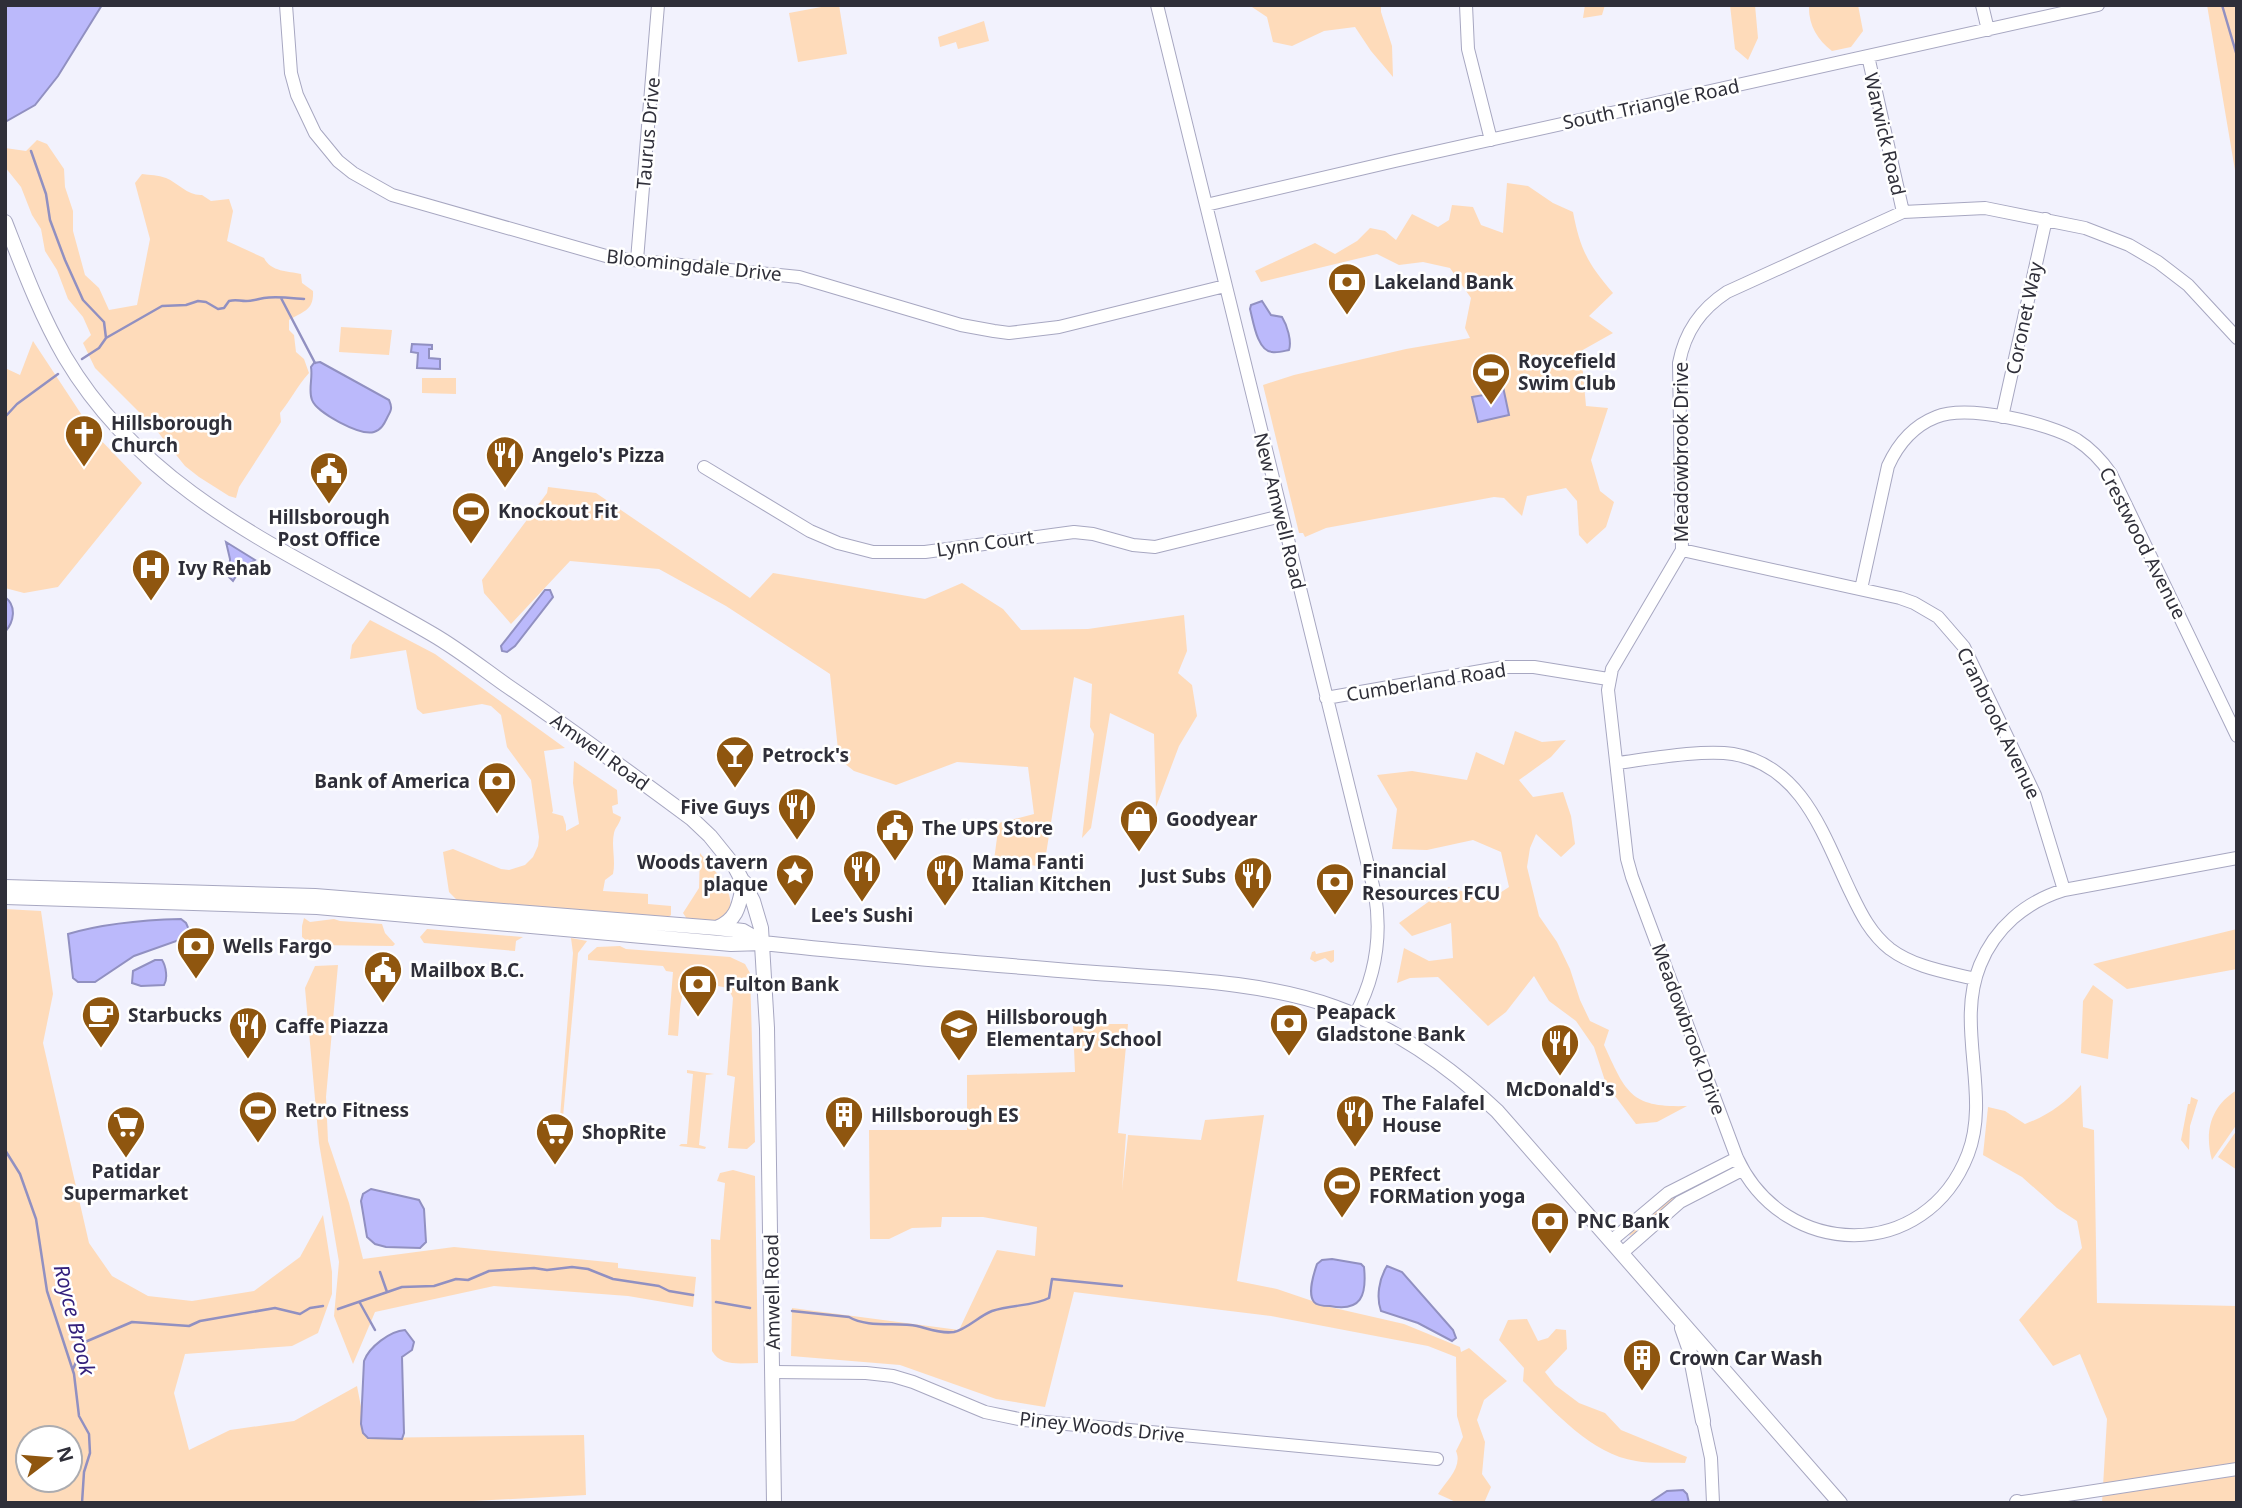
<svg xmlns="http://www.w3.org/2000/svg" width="2242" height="1508" viewBox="0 0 2242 1508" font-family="'Noto Sans',sans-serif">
<rect width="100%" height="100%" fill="#f2f2fd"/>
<!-- green -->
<path fill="#fedbba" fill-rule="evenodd" d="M832 5H839L847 54 798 62 789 13Z
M1249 5H1381V12L1392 46 1393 77 1371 51 1355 27 1324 31 1292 46 1273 42 1267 17Z
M1585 5H1605L1602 15 1583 18Z
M1730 5H1755L1758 38 1748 60 1735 49Z
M1809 5H1858L1863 31 1851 47 1832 51C1817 40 1808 24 1809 5Z
M2207 5H2237V182Z
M984 21 989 41 958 49 956 42 940 47 938 37Z
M37 140 47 144 64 169 65 187 73 211V231L85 275 99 288 109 310 137 305 150 239 135 183 142 174C150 175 158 175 166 178 178 183 188 196 202 195L211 201 229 199 233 211 227 241 264 258C271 272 288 271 301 274L302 283 313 291C314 311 303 311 289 320V330L294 335 296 352 304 359 309 373C297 386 291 400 280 413L281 422 239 487 236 498 229 496 199 477 185 466 153 426 95 368 83 343 91 335 83 317 68 299 57 270 45 251 41 229 32 215 21 187 5 167V148L26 151Z
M1507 183 1528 186 1553 203 1573 212C1580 249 1588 264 1613 293L1589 316 1613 333 1581 351 1586 406 1608 408 1591 460 1600 491 1614 502 1606 527 1587 544 1579 535 1577 501 1566 488 1527 496 1522 516 1504 498 1494 497 1326 528 1305 537 1303 533H1299L1263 385 1294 375 1406 349 1470 338 1465 328 1471 298 1450 268 1423 262 1399 265 1377 254 1261 282 1255 271 1315 243 1335 254 1357 241 1370 228 1385 231 1396 240 1412 214 1438 227 1449 220 1452 205 1473 207 1481 225 1503 233Z
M341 327 392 330 389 355 339 352Z
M33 341 93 432 142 483 58 587 24 593 5 588V368L20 375Z
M422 378H456V394L422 393Z
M548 487 596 493 750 598 773 573 925 599 962 583 1003 609 1021 630 1088 629 1184 615 1187 651 1178 673 1192 685 1197 716 1179 746 1156 807 1154 734 1110 713 1091 828 1082 838 1094 734 1090 727 1092 684 1074 677 1044 867 994 860 999 823 1034 814 1028 767 957 762 896 785 854 771 839 759 830 674 726 606 659 569 570 561 511 624 484 593 482 580 547 493Z
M370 620 435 654 565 748 544 751 553 811 552 813 563 816 566 825V831L579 824 573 783 574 761 617 790 618 804 612 806 613 813 621 817C620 824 615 827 614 833 611 846 616 860 613 874L605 880 603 891 648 894V904L671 906V915L667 918 458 901 449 892 443 852 453 849 501 869 509 870 525 865 533 857 538 846 539 837 531 780 507 747 501 715 491 706 482 704 423 714 417 709 406 650 350 659 352 645Z
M1515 731 1542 742 1566 740 1551 757 1519 780 1533 797 1563 792 1571 816 1575 844 1561 857 1536 834 1530 848 1527 867 1539 916 1557 942 1570 969 1580 1000 1590 1021 1609 1030 1604 1045C1626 1092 1630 1108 1687 1106L1657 1122 1636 1124 1606 1084 1594 1047 1576 1021 1549 1001 1534 976 1506 1012 1488 1026 1438 977 1410 978 1397 983 1404 948 1429 961 1453 958 1451 923 1412 936 1399 923 1449 887 1489 900 1509 887 1501 852 1473 840 1427 850 1392 849 1397 809 1377 775 1412 771 1467 780 1476 752 1504 765Z
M700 853C712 868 734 888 730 909L717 922 687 919 683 913 699 888Z
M5 909 41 911 53 994 43 1043 89 1243 112 1276 148 1296 192 1301 254 1291 300 1257 323 1215 332 1272V1294L318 1333 292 1346 185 1354 174 1393 189 1450 230 1430 294 1421 357 1386 367 1438 584 1435 586 1495 437 1503H5ZM28 1438H70V1480H28Z
M304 918 310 922 334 919 340 921 382 924 385 933 395 944 393 946 312 945 302 937V926Z
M427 929 523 937 516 941 515 951 424 943 420 937Z
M2237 929V969L2127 989 2093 964Z
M571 938 587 941 578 953 562 1128 559 1130 573 953Z
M620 946 626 949 730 957 745 964 750 973 755 1142 747 1149 728 1148 735 1077 727 1075 733 998 728 988C676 977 682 992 678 1036L668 1035 673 972 666 971 663 966 588 960V955L597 947Z
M1334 950V961L1331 963 1325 958 1315 962 1310 959 1312 952 1315 951 1316 954Z
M338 965 326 1097 328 1141 349 1203 363 1259 454 1247 618 1263V1268L696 1277 693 1307 628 1296 494 1286 375 1312 353 1364 334 1316 339 1262 319 1143 305 988 315 966Z
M2093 985 2113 1000 2108 1059 2081 1053 2083 1001Z
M1073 1024H1128L1118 1133 1126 1134 1122 1191 1128 1135 1201 1140 1205 1120 1264 1115 1237 1281 1277 1289 1330 1307 1404 1324 1460 1347 1461 1352 1469 1348 1507 1381 1484 1400 1477 1420 1485 1442 1482 1474 1491 1487 1484 1503H1458L1438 1494C1446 1481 1463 1467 1456 1451L1463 1437 1457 1416 1456 1357 1428 1346 1271 1316 1074 1292 1045 1407 996 1399 900 1365 791 1356 792 1308 959 1330 997 1250 1035 1256 1037 1227 983 1217H942L941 1227 912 1228 889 1239H870L869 1130H967V1075L1075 1072Z
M687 1070 714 1074 706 1075 699 1145 706 1147 705 1149 679 1146 681 1144H687L693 1074 687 1073Z
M2081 1085 2083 1127 2094 1130 2097 1303 2237 1306V1503H2102L2107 1419 2080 1354 2053 1366 2019 1320 2082 1248 2077 1221 2057 1208 2022 1177 1983 1155 1988 1107 2005 1111 2025 1124C2049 1115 2064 1104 2081 1085Z
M2237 1090V1124L2212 1160C2204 1131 2211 1106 2237 1090Z
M2191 1097 2198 1100 2190 1126 2189 1150 2181 1140 2188 1104H2190Z
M2237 1130V1170L2218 1157Z
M1729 1169V1171L1683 1194 1635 1233 1629 1236 1632 1230 1667 1200Z
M733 1170 755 1176 758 1363C741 1363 721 1367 712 1351L711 1239 720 1240 725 1183 717 1181 720 1173Z
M1527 1319 1538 1341 1548 1338 1556 1329 1566 1330 1567 1349 1545 1372 1555 1385 1579 1403 1605 1413 1621 1430 1687 1457 1685 1463C1669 1462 1652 1464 1636 1461 1591 1454 1554 1411 1523 1381L1524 1368 1499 1340 1508 1320Z"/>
<!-- water -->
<path fill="#bbb9fb" stroke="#9190c1" stroke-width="2" d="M5 5H102L58 76 35 105 5 122Z
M1262 301 1271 315 1282 317C1287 325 1292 341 1289 350 1284 351 1277 353 1272 352 1257 351 1253 320 1250 309L1251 305Z
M412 344 432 345V349H429V358L440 359V369L417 368 418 353 411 352Z
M320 362 389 400C392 407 392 409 388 416 385 422 382 430 374 432 360 436 317 413 312 400 308 390 313 378 311 367L314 363Z
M1502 382 1509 415 1478 422 1472 397 1495 393 1493 384Z
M226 542 255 560 240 570 233 581 229 577 230 559Z
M545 590H550L553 597 515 646 507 652 502 651 501 646Z
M5 597C17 606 14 622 5 632Z
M181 919 186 923 190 932 185 938 134 956 95 982H78L73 978 68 934C105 923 142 920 181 919Z
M155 960H162C166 966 168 979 164 985L141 986 132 983 133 971Z
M371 1189 419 1200 424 1209 426 1242 420 1248 386 1247 375 1244 367 1237 361 1201 363 1194Z
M1332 1259 1361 1264 1364 1267C1367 1296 1361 1312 1330 1306 1325 1306 1317 1306 1314 1302 1307 1293 1314 1273 1317 1264L1322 1260Z
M1387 1266 1402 1272 1453 1330 1456 1338 1452 1341 1418 1323 1381 1311C1376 1297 1379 1279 1387 1266Z
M405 1330 414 1342 412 1350 402 1357 404 1433 402 1439 368 1438 363 1433 361 1424 364 1361C369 1347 390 1331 405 1330Z
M1683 1490 1687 1494 1689 1503H1649L1667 1491Z"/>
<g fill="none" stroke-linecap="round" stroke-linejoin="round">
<!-- stream -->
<path stroke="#9190c1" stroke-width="2.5" d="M2222 5 2237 56
M31 151 46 194 50 220 65 260 83 300 104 322 106 338 99 348 82 359
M281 298 315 363
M106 338 162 306 186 305 198 301 206 302 218 309 224 308 229 301C236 299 239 301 246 301 252 301 258 299 264 298 276 296 291 298 304 299
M5 417 17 404 58 374
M5 1150 20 1174 36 1219 47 1291 74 1374 79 1416 89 1434 90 1453 84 1472 82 1503
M380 1272 387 1292
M716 1302 750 1308
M360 1303 375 1330
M338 1309 402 1287 434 1286 456 1279 468 1280 489 1271 534 1268 547 1270 572 1267 588 1269 613 1279 659 1286 669 1291 693 1295
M792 1311 849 1317C867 1328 897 1322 917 1326 929 1329 942 1334 954 1332 967 1329 979 1316 992 1311 1011 1304 1032 1307 1049 1298L1052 1279 1122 1286
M73 1369 85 1342 132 1322 189 1326 200 1321 275 1308 300 1314 310 1308 323 1306"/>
<!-- minor casing -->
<g stroke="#a7a7c1" stroke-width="14">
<path id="minor" d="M286 5 291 73 297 95 315 133 338 161 353 173 392 195 613 258 799 277 961 325 994 331 1009 333 1059 327 1225 286
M1157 5 1375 894C1382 937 1376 976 1355 1015
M1466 5 1468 49 1491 140
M1982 5 1988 30
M1868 56 1903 212
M1206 205 1395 161 2098 5
M637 260 658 5
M2237 338 2188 285 2158 262 2129 245 2085 228 1985 208 1903 212 1727 292C1701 309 1685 331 1679 363L1682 550 1612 669 1608 690 1627 859 1632 877 1737 1158C1784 1260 1926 1263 1968 1154 1991 1094 1955 1026 1980 965 1995 928 2025 902 2064 890L2237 858
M2002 417 2046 219
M704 467 810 531 838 543 873 552H925L1074 532 1093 534 1133 545 1155 547 1281 516
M1682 550 1900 598 1914 603 1938 617 1964 647 2035 795 2064 890
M1861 589 1888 466C1898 444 1913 426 1936 417 1967 404 2049 423 2077 440 2091 449 2102 461 2111 474L2237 736
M1326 698 1504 667H1534L1608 679
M1617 763C1648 759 1703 749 1733 754 1803 766 1824 837 1851 893 1861 914 1871 934 1890 949 1914 967 1946 972 1975 979
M1611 1241 1668 1193 1737 1158
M1622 1253 1680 1202 1742 1170
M773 1372 866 1373 893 1376 913 1382 985 1412 1024 1420 1437 1459
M1703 1421 1711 1458 1713 1503
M2016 1503 2237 1469"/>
</g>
<!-- major casing -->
<g stroke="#a7a7c1" stroke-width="16">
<path id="major" d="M5 222C23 268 40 314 65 357 149 499 297 555 432 634 458 649 482 668 506 685 569 728 630 773 691 818L710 836 735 867 753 901 761 928 767 1028 774 1503
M5 887 315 896 717 928 743 931 762 942
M5 897 317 907 731 944 763 943C874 955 985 964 1096 973 1174 979 1264 981 1337 1008 1398 1029 1450 1067 1497 1111L1840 1503
M717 928C739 919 739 903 744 882
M1682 1328 1689 1348 1703 1421
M2017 1503V1502"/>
</g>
<!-- minor -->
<use href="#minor" stroke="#fff" stroke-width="12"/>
<!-- major -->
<use href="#major" stroke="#fff" stroke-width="14"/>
</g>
<!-- icons -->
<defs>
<g id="bank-pin" transform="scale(2.0125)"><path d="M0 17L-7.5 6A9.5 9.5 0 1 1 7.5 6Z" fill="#8f560f" stroke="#fff"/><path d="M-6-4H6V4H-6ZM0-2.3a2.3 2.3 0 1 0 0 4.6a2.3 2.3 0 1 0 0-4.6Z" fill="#fff"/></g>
<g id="stadium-pin" transform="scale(2.0125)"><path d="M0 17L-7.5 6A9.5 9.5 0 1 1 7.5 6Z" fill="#8f560f" stroke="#fff"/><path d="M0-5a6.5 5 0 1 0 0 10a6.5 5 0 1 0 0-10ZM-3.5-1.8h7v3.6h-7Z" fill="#fff"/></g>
<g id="church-pin" transform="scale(2.0125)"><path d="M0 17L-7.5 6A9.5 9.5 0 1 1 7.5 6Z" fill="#8f560f" stroke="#fff"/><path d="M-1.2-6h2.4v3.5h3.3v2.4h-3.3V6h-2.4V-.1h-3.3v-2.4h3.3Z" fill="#fff"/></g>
<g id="restaurant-pin" transform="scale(2.0125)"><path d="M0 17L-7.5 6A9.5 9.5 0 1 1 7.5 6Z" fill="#8f560f" stroke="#fff"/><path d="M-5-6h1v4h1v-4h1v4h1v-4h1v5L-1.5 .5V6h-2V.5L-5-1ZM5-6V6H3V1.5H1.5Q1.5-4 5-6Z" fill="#fff"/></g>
<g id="civic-pin" transform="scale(2.0125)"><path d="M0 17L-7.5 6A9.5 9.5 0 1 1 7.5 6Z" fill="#8f560f" stroke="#fff"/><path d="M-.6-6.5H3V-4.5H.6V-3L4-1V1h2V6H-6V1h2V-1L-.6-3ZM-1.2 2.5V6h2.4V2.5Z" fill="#fff"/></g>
<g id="hospital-pin" transform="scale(2.0125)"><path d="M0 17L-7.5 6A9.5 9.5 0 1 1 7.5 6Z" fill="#8f560f" stroke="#fff"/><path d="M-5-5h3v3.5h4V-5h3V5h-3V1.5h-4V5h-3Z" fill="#fff"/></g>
<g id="bar-pin" transform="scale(2.0125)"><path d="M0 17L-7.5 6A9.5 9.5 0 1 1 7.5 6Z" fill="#8f560f" stroke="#fff"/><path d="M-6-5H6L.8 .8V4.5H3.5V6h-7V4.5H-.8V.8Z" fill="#fff"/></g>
<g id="shop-pin" transform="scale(2.0125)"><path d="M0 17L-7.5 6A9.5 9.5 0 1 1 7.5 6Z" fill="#8f560f" stroke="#fff"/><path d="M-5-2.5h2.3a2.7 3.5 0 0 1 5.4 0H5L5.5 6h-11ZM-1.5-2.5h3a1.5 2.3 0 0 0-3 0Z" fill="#fff"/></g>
<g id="sight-pin" transform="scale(2.0125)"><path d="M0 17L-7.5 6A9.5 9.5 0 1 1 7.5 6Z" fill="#8f560f" stroke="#fff"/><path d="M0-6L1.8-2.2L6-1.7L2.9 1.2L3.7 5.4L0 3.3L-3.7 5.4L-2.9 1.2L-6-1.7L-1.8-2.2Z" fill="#fff"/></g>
<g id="cafe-pin" transform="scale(2.0125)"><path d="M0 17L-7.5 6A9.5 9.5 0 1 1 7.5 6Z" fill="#8f560f" stroke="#fff"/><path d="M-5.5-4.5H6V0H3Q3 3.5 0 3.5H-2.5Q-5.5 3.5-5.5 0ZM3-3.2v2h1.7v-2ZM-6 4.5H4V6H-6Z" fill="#fff"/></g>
<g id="school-pin" transform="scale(2.0125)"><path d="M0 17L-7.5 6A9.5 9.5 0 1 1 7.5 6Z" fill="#8f560f" stroke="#fff"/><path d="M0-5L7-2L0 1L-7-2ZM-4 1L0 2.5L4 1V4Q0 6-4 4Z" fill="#fff"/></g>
<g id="building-pin" transform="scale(2.0125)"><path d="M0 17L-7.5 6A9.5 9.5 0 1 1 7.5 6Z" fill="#8f560f" stroke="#fff"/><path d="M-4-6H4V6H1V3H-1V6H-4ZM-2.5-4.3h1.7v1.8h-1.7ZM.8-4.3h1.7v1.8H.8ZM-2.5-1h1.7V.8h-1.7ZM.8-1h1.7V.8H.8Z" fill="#fff"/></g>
<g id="supermarket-pin" transform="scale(2.0125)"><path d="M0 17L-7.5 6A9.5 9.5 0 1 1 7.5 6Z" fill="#8f560f" stroke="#fff"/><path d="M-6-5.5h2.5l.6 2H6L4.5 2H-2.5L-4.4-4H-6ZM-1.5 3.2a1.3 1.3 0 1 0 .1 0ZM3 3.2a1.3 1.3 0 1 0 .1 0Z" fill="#fff"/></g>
</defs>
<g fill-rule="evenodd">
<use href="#bank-pin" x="1347" y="282"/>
<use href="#stadium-pin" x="1491" y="372"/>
<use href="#church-pin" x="84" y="434"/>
<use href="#restaurant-pin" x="505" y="455"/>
<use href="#civic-pin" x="329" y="471"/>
<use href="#stadium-pin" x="471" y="511"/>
<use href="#hospital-pin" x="151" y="568"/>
<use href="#bar-pin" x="735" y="755"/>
<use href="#bank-pin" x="497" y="781"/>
<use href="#restaurant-pin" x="797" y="807"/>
<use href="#shop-pin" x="1139" y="819"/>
<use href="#civic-pin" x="895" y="828"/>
<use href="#restaurant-pin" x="862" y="869"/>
<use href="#sight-pin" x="795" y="873"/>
<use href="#restaurant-pin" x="945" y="873"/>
<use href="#restaurant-pin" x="1253" y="876"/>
<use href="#bank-pin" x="1335" y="882"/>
<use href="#bank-pin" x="196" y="946"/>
<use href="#civic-pin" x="383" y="970"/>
<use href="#bank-pin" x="698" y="984"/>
<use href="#cafe-pin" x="101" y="1015"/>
<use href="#bank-pin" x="1289" y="1023"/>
<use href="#restaurant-pin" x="248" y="1026"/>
<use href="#school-pin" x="959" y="1028"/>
<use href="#restaurant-pin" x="1560" y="1043"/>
<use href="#stadium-pin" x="258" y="1110"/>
<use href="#restaurant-pin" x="1355" y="1114"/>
<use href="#building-pin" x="844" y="1115"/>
<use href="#supermarket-pin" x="126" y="1125"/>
<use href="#supermarket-pin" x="555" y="1132"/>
<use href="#stadium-pin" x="1342" y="1185"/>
<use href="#bank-pin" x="1550" y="1221"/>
<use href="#building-pin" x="1642" y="1358"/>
</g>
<g text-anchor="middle" stroke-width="5" stroke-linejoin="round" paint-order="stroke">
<!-- street labels -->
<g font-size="19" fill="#2f2f39" stroke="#fff">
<text transform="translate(1651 104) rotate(-12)" y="7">South Triangle Road</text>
<text transform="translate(648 133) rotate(-85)" y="7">Taurus Drive</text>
<text transform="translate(1885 134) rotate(77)" y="7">Warwick Road</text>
<text transform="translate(694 265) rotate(6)" y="7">Bloomingdale Drive</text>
<text transform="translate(2024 318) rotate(-78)" y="7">Coronet Way</text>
<text transform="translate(1681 452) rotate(-90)" y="7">Meadowbrook Drive</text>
<text transform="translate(1280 511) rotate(76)" y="7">New Amwell Road</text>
<text transform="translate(985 543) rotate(-8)" y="7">Lynn Court</text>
<text transform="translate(2143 543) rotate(63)" y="7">Crestwood Avenue</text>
<text transform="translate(1426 682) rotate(-9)" y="7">Cumberland Road</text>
<text transform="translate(1999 723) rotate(64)" y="7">Cranbrook Avenue</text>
<text transform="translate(600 752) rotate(36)" y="7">Amwell Road</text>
<text transform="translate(1689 1029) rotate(70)" y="7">Meadowbrook Drive</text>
<text transform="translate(772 1292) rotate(-91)" y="7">Amwell Road</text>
<text transform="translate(1102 1427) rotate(6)" y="7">Piney Woods Drive</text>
</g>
<!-- poi labels -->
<g font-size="19" font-weight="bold" fill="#2f2f39" stroke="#fff" text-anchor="start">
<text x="1374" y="289">Lakeland Bank</text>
<text x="1518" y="368">Roycefield<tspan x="1518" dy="22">Swim Club</tspan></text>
<text x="111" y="430">Hillsborough<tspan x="111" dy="22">Church</tspan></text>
<text x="532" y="462">Angelo's Pizza</text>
<text x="498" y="518">Knockout Fit</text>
<text x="329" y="524" text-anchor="middle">Hillsborough<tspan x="329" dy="22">Post Office</tspan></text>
<text x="178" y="575">Ivy Rehab</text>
<text x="762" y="762">Petrock's</text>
<text x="470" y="788" text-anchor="end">Bank of America</text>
<text x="770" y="814" text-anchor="end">Five Guys</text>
<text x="1166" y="826">Goodyear</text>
<text x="922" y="835">The UPS Store</text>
<text x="768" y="869" text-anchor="end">Woods tavern<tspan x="768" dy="22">plaque</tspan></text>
<text x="972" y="869">Mama Fanti<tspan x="972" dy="22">Italian Kitchen</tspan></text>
<text x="1362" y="878">Financial<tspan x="1362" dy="22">Resources FCU</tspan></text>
<text x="1226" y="883" text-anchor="end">Just Subs</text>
<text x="862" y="922" text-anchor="middle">Lee's Sushi</text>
<text x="223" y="953">Wells Fargo</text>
<text x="410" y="977">Mailbox B.C.</text>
<text x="725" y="991">Fulton Bank</text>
<text x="1316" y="1019">Peapack<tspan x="1316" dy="22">Gladstone Bank</tspan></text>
<text x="128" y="1022">Starbucks</text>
<text x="986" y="1024">Hillsborough<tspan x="986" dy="22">Elementary School</tspan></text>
<text x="275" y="1033">Caffe Piazza</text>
<text x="1560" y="1096" text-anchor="middle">McDonald's</text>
<text x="1382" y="1110">The Falafel<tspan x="1382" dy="22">House</tspan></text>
<text x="285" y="1117">Retro Fitness</text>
<text x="871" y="1122">Hillsborough ES</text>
<text x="582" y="1139">ShopRite</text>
<text x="126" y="1178" text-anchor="middle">Patidar<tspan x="126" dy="22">Supermarket</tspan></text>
<text x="1369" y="1181">PERfect<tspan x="1369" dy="22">FORMation yoga</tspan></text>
<text x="1577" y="1228">PNC Bank</text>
<text x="1669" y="1365">Crown Car Wash</text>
</g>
<!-- water labels -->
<g font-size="21" font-style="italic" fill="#34217c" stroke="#fff">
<text transform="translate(74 1320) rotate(76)" y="7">Royce Brook</text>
</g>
</g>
<!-- border -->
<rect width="2242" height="1508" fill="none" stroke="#2f2f39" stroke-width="14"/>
<!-- north arrow -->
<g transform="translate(49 1459) rotate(74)"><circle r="33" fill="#ffffff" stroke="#acacb0" stroke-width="2"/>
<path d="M0-5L12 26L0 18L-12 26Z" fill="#8f560f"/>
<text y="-10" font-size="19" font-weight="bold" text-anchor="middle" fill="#2f2f39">N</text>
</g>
</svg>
